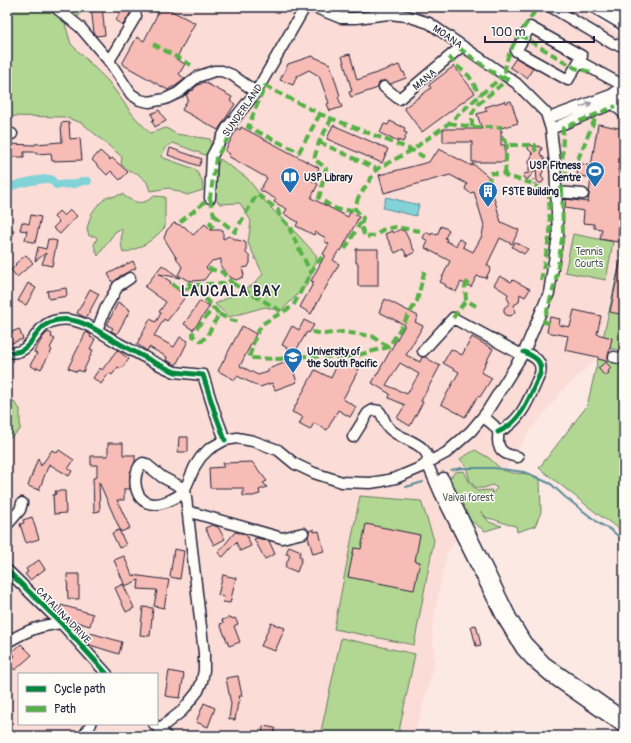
<svg xmlns="http://www.w3.org/2000/svg" width="631" height="743" viewBox="0 0 631 743" font-family="Pangolin,sans-serif">
<rect width="100%" height="100%" fill="#fce9e4"/>
<filter id="ink" filterUnits="userSpaceOnUse"><feTurbulence type="fractalNoise" baseFrequency=".025" numOctaves="2"/><feDisplacementMap in="SourceGraphic" scale="8" xChannelSelector="R" yChannelSelector="G"/><feConvolveMatrix kernelMatrix="1 2 1 2 8 2 1 2 1" color-interpolation-filters="sRGB"/></filter>
<g filter="url(#ink)">
<!-- built -->
<path fill="#fbdcd6" fill-rule="evenodd" d="M7 7H573L624 37V231L597 358 562 391 527 434 504 473 446 554 432 630 435 662 414 736H7ZM19 674H157V724H19Z"/>
<!-- green -->
<path fill="#b2d792" stroke="#6a7c66" d="M7 7H36L42 9 56 7H78L82 11 76 20 65 24 71 44 108 81 133 115 150 133 166 128 176 134 210 139 211 144 207 154 205 155 173 143 165 148 161 157 195 169 202 180 203 190 187 195 169 188 150 191 147 182 137 173 130 172 121 164 122 157 82 123 64 117 7 116Z
M220 159 247 178 269 206 297 234 317 256 308 284 281 311 265 307 229 317 215 304 253 285 263 274 248 243 251 221 240 203 220 204 214 197 215 173Z
M123 194 124 196C136 203 142 206 154 196L165 197V227C153 240 141 249 123 253L121 243 122 228 115 232 98 256 94 245 97 238 95 236H89L87 228C89 223 90 217 92 213 96 206 102 201 108 196L111 197Z
M573 234 613 242 606 280 565 272Z
M624 243V351L601 347Z
M598 359 624 365V532L599 515 539 468 587 406Z
M7 394 20 409V430L7 440Z
M475 450 489 458 502 470 513 473 531 474 540 478 541 512 535 526 517 532 516 526C505 525 497 519 487 518L480 511 489 522 502 526 485 531 467 518 451 489 450 478 455 472 464 471 470 483 477 491 492 490 491 495 497 488 492 485 484 488H476L470 481 466 466 460 459Z
M360 496 421 501 434 540 414 645 334 629Z
M341 638 415 654 398 736H320Z"/>
<!-- water -->
<path fill="#81d3d8" stroke="#5b8c99" d="M386 197 419 205 416 216 383 208Z"/>
<g fill="none" stroke-linecap="round" stroke-linejoin="round">
<!-- stream -->
<path stroke="#5b8c99" stroke-width="2" d="M451 470 462 468H494L524 472 551 484 565 497 600 524 611 530 624 541
M406 487 423 482"/>
<!-- canal -->
<path stroke="#81d3d8" stroke-width="8" d="M7 188C17 184 40 178 51 179L56 185 75 184 82 181H88"/>
</g>
<!-- building -->
<path fill="#f8bcb6" stroke="#22223b" fill-rule="evenodd" d="M91 7H102L105 35 96 36 94 33Z
M122 7H134L123 25 116 21Z
M147 7H164L195 23 176 59 185 64 179 74 185 79 174 87H172L168 90 122 64 137 37 144 41 158 13Z
M350 54 357 80 399 65 402 72H404L406 78 390 84 385 81H382L379 83 378 88 351 97 349 92 352 91 342 56Z
M312 56 330 64 340 96 338 97 342 107 330 111 327 104 329 103 319 76 309 70 297 76 293 85 280 80 288 64Z
M516 58 533 68 527 78 510 67Z
M454 66 475 93 422 132 404 108 431 88 429 85Z
M204 82 232 97 230 101 235 104 218 130 182 110 188 99 186 95 192 90 193 91 195 87Z
M505 101V103L511 101 518 123 501 128V145H505V162H472V142H443V129H482L477 114 487 111 485 107Z
M159 110 166 121 155 127 152 121 154 119 151 114Z
M390 121 405 128 404 132 407 133 403 142 398 140V142L380 133 384 124 388 125Z
M69 122 70 139 80 138 82 160 52 161 51 153 36 154V152H24V157H7V144L35 145V144L62 142 61 123Z
M598 124 624 129V143L618 171 624 172V184H623L619 208H622L618 235H619L618 242 600 239 602 229 594 228V224L583 223 584 211 565 208 566 199 588 202 591 178 577 175 579 163 591 166Z
M333 125 388 149 382 163 327 139Z
M241 127 319 168 312 181 318 184 311 198 348 217 350 212 359 217 341 251 339 250 333 260 339 264 311 314 300 307 314 282 311 281 325 255 323 254 329 244 324 241 326 238 315 232 314 235 296 226 298 222 284 214 287 209 274 202 276 199 260 190 267 178 228 156 230 154 225 151 237 128 240 130Z
M528 145H532L534 148 538 146 542 148 540 154 544 158 545 166 541 176 544 180 542 183H539L537 181 536 169 528 179H525L523 177 524 174 529 173V161L533 154 528 149Z
M170 148 202 159 199 166 168 155Z
M439 149 472 166V163L490 178V184L501 222 519 230 512 244 500 238 487 265 491 268 486 278 477 276 471 287 461 282 456 292 445 286 446 285 440 282 450 261 425 248 428 241 423 238 426 232 431 235 432 233 437 235 441 226 449 230 445 238 447 239 446 241 456 246 459 239 465 242 463 247 473 252 482 236 484 225 474 192 470 193 465 189 467 184 450 175 384 193 379 175 429 162 434 154 435 155Z
M100 151 110 160 112 158 128 172 120 180 111 171 107 175 92 160Z
M70 210 77 216 60 234 53 228 59 222 54 217 59 211 64 216Z
M31 215 41 217 35 243 25 240 27 231 20 230 22 222 29 224Z
M174 223 185 227 193 235 205 224 211 230H223V239L229 236 237 240 245 242 246 244V253L250 257V263L248 267 242 268 244 275 243 277 236 280 230 277 221 267V259L212 261 206 268 211 271 204 280 193 281 187 280 178 275 182 267 164 238 167 230Z
M7 228 14 230 9 251H7Z
M401 229 402 231 404 230 415 252 407 256 403 249 395 253 385 234 392 231 393 233Z
M48 239 57 241 52 266 42 264 46 253 35 261 38 247 46 249Z
M515 242 528 249 524 254 512 247Z
M356 249H378V286H358V263H356Z
M26 255 33 263 17 277 11 270 16 265 15 264Z
M621 259H624V315L610 312Z
M133 261 136 268 120 276 113 283 108 274Z
M162 265 180 278 159 274 171 282 170 284 186 296 167 321 164 319 154 336 174 347 180 337 188 341 176 365 166 360 167 357 149 347 147 351 137 344 150 319 156 322 161 313 159 312 166 302 145 287Z
M500 276 511 282 513 280 530 289 525 297 520 294 519 302 514 305 515 312 511 316 506 315 504 312V308L510 303 507 298 508 294 494 285Z
M28 283 36 288 26 305 18 301Z
M66 288 67 296 49 299 47 291Z
M90 289 99 294 86 318 77 313Z
M385 299 418 316 415 322 423 326 406 355 420 362 422 357H425L440 366 421 401 423 402 410 426 397 418 405 405 389 398 390 394 372 383 405 325 379 312ZM400 363 419 374 407 394 386 385Z
M200 301 210 306 193 330 184 324Z
M118 302 130 310 117 334 111 331 113 328 107 325Z
M574 310 601 316 597 334 612 338 607 361 598 359V357L565 350 568 336 547 332 550 317 560 319 559 325 570 327Z
M304 320 314 325 309 333 307 332 295 352 282 345 292 326 299 330Z
M242 326 256 334 240 366 258 375 268 372V369L290 361 297 382 275 390 272 383 260 387 237 376 235 380 218 371Z
M19 329 23 339 9 344 7 340V334Z
M48 332 52 334 51 337 55 339 50 348 52 350 41 369 37 367 36 369 30 365 37 354 34 352 43 337Z
M86 332 91 335 90 337 95 339 90 349 93 350 83 372 78 370 77 372 68 368Z
M472 337 493 349 481 372 492 378 480 397 478 396 465 417 441 404 459 372 443 363 451 349 462 355Z
M117 350 129 359 121 369 118 367 112 375 109 373 101 384 93 378 100 368 102 370Z
M340 359 359 369 343 399 356 407 350 417 338 410 327 430 314 423 310 430 299 424 303 417 292 412 315 370 331 378Z
M606 362 611 368 608 371 609 373 605 376 598 368Z
M179 437H188V452H178Z
M108 443H123V455H135V462L130 473V489H124V500H117L130 528 121 532 99 482 100 511 94 512 93 478 97 477V465H91V456H108Z
M52 450 57 453 59 450 74 460 68 469 72 471 69 476 49 464 39 490 28 486 38 458 41 466Z
M252 462 267 481 263 483 267 487 259 490 260 494 253 496H243V488H210L209 468 224 467 223 463Z
M55 491H65L66 513 54 514 53 495 56 494Z
M32 517 39 539 26 543 20 524 24 523 23 520Z
M366 524 420 535 415 561 420 562 414 590 348 577 354 548 361 549Z
M212 525 218 527 225 539 214 545 205 528Z
M314 529V532L319 531 324 551 313 554 308 537 309 531Z
M119 530 126 545 119 548 112 533Z
M235 532 246 534 251 546 240 551 236 542 223 557 218 553Z
M257 538 269 541 275 554 265 559 254 539Z
M289 546 301 551 299 556 302 558 297 572 285 567 290 555 286 554Z
M174 549 184 551 180 579 170 577Z
M124 556 132 575 169 580 164 608 154 606 157 590 138 589 139 580 125 586 114 560Z
M39 560 45 569 30 580 25 574 28 572 26 569Z
M67 574H79V599H68Z
M223 575 236 578 230 603 223 602 224 597 218 595Z
M123 584 134 608 126 612 115 588Z
M61 605 93 614 90 626 66 619 59 612Z
M143 607 153 608 150 636 140 635Z
M231 617 232 619 235 618 238 624 234 626 240 642 229 646 220 624 223 623 222 620Z
M271 623 285 628 275 651 261 646Z
M476 625 481 645 476 646 471 626Z
M87 632 122 642 119 654 90 645 85 639Z
M21 644 32 655 15 670 8 663 15 656 12 653Z
M169 671 184 674 180 698 165 696Z
M238 676 242 696H239L240 701 238 702 235 720 229 719 231 704 226 678Z
M204 703 215 708 208 727 196 722Z
M263 726 275 728 274 736H262Z"/>
<g fill="none" stroke-linecap="round" stroke-linejoin="round">
<!-- minor casing -->
<g stroke="#22223b" stroke-width="13">
<path id="minor" d="M55 7 80 27 109 61 131 94 140 100 149 102 165 99 178 93 197 77 214 71H222L232 75 256 92
M551 7 613 44 621 45H624
M530 27 582 56 568 80 516 51Z
M109 61 136 16
M580 62 624 86
M384 87 399 99 462 46
M612 98 616 106 624 114
M549 118 611 95 624 86
M551 129 614 103 624 96
M7 134H12
M556 192 583 194
M210 198 212 156 227 128 256 92 305 7
M97 330 106 307 118 286 130 278
M423 351 453 318 522 355
M7 352C35 357 31 324 58 320 80 316 102 334 120 344 135 352 149 360 164 367L175 372 203 375 214 410 225 440
M614 357 624 359
M483 417C487 420 495 425 497 430 499 433 498 436 498 440 498 452 507 455 518 457
M498 432C522 422 530 396 540 374 543 361 535 357 524 352
M353 437 368 413 373 410 379 411C384 416 384 424 390 429 399 438 414 440 423 449 425 451 427 454 428 457L427 463 440 493 503 619 522 650 532 661 552 678 624 728
M143 463 146 464 162 477 185 489C178 497 177 497 168 501 131 516 130 470 143 463Z
M443 478 511 617 526 642 545 662 624 717
M187 511 282 538 303 533
M7 525 20 510 22 503
M7 570 61 623 107 674
M11 640C30 629 40 626 61 623
M154 724 166 736
M159 729 182 711 198 691 202 681 204 670V653L185 489 195 466 201 457 209 449 225 440 237 438 253 441 278 450 295 464 314 473 342 482 370 483 383 481 396 478 422 467 427 463 446 453 471 431 486 413 524 352 549 293 558 236 555 163 551 129 546 113 516 83 429 23 407 16 389 14 356 18H341L314 7
M84 736 91 724"/>
</g>
<!-- major casing -->
<g stroke="#22223b" stroke-width="15">
<path id="major" d="M595 7 624 24"/>
</g>
<!-- path -->
<path stroke="#22223b" stroke-width="1.5" stroke-dasharray="1 3" stroke-linecap="butt" d="M502 127V137
M534 184 533 179 534 177"/>
<!-- minor -->
<use href="#minor" stroke="#fdfcf7" stroke-width="10"/>
<!-- major -->
<use href="#major" stroke="#fdfcf7" stroke-width="12"/>
<!-- quiet -->
<path stroke="#55b146" stroke-width="4" stroke-dasharray="8 4" stroke-linecap="butt" d="M520 35 575 68 591 72
M153 44 191 65
M459 48 501 78
M449 57 457 66 469 76 480 95
M320 114 299 152 248 127 265 86 320 114 412 150 424 157
M332 118 319 142 314 159 326 168C323 178 322 188 319 198 333 207 337 213 355 209
M449 123 472 127H502
M472 127V114L477 105 509 78
M502 137 508 145H535V150L538 155
M319 142 377 169
M505 174 507 144
M562 178 578 159 597 114
M490 185 489 174 492 173 505 174 506 176 534 184 543 191 556 192 562 188 563 128 616 106
M210 198 214 215 210 224 216 230
M214 215 235 232 257 194 278 210 280 217 292 229 290 230 311 273
M180 222 210 198 216 158 233 130
M420 231 395 227 382 230 377 235 365 237 361 226 363 218 355 209 358 198 377 169 412 150 449 123 480 95 501 78 506 77C500 57 527 24 537 8L536 7
M345 249 361 222
M322 257 315 265 293 306 262 324 256 335 249 358 280 359 293 356 350 357 389 347 417 301 425 269
M468 281 465 287 466 300 476 306
M541 281 550 233 549 192
M188 282C198 293 210 302 219 314L207 336 202 341 193 336V333L214 307
M232 283 283 312
M172 284 179 289H187L191 286 204 284 232 283 222 272 206 268
M219 314 230 320 240 322
M453 318 466 300
M549 323 544 322 556 279 563 232 562 188
M312 332 324 334 342 332 372 336 389 347"/>
<!-- cycleway casing -->
<g stroke="#fdfcf7" stroke-width="8">
<path id="cycleway" d="M7 352C35 357 31 324 58 320 80 316 102 334 120 344 135 352 149 360 164 367L175 372 203 375 214 410 225 440
M498 432C522 422 530 396 540 374 543 361 535 357 524 352
M7 570 61 623 107 674"/>
</g>
<!-- cycleway -->
<use href="#cycleway" stroke="#00873e" stroke-width="5"/>
</g>
<!-- one-way arrows -->
<defs><path id="oneway-shaft" d="M-6 0H5M1.5-3L5.5 0L1.5 3" fill="none" stroke-width="1.6" stroke-linecap="round" stroke-linejoin="round"/></defs>
<use stroke="#9a9aa2" href="#oneway-shaft" transform="translate(586 105) rotate(-20)"/>
</g>
<!-- icons -->
<defs>
<g id="stadium-pin" transform="scale(1)"><path d="M0 17L-7.5 6A9.5 9.5 0 1 1 7.5 6Z" fill="#1f6fb2" stroke="#fdfcf7"/><path d="M0-5a6.5 5 0 1 0 0 10a6.5 5 0 1 0 0-10ZM-3.5-1.8h7v3.6h-7Z" fill="#fff"/></g>
<g id="library-pin" transform="scale(1)"><path d="M0 17L-7.5 6A9.5 9.5 0 1 1 7.5 6Z" fill="#1f6fb2" stroke="#fdfcf7"/><path d="M-6-4Q-3-5.5-.7-3.5V5Q-3 3-6 4ZM6-4Q3-5.5 .7-3.5V5Q3 3 6 4Z" fill="#fff"/></g>
<g id="building-pin" transform="scale(1)"><path d="M0 17L-7.5 6A9.5 9.5 0 1 1 7.5 6Z" fill="#1f6fb2" stroke="#fdfcf7"/><path d="M-4-6H4V6H1V3H-1V6H-4ZM-2.5-4.3h1.7v1.8h-1.7ZM.8-4.3h1.7v1.8H.8ZM-2.5-1h1.7V.8h-1.7ZM.8-1h1.7V.8H.8Z" fill="#fff"/></g>
<g id="university-pin" transform="scale(1)"><path d="M0 17L-7.5 6A9.5 9.5 0 1 1 7.5 6Z" fill="#1f6fb2" stroke="#fdfcf7"/><path d="M0-5L7-2L0 1L-7-2ZM-4 1L0 2.5L4 1V4Q0 6-4 4Z" fill="#fff"/></g>
</defs>
<g fill-rule="evenodd">
<use href="#stadium-pin" x="595" y="171"/>
<use href="#library-pin" x="290" y="177"/>
<use href="#building-pin" x="488" y="191"/>
<use href="#university-pin" x="293" y="357"/>
</g>
<g text-anchor="middle" stroke-width="3" stroke-linejoin="round" paint-order="stroke">
<!-- street labels -->
<g font-size="10" fill="#22223b" stroke="#fdfcf7">
<text transform="translate(448 36) rotate(34)" y="4">MOANA</text>
<text transform="translate(424 79) rotate(-40)" y="4">MANA</text>
<text transform="translate(242 110) rotate(-55)" y="4">SUNDERLAND</text>
<text transform="translate(64 615) rotate(46)" y="4">CATALINA DRIVE</text>
</g>
<!-- poi labels -->
<g font-size="10" font-weight="bold" fill="#22223b" stroke="#fdfcf7" text-anchor="start">
<text x="581" y="169" text-anchor="end">USP Fitness<tspan x="581" dy="12">Centre</tspan></text>
<text x="304" y="181">USP Library</text>
<text x="502" y="195">FSTE Building</text>
<text x="307" y="355">University of<tspan x="307" dy="12">the South Pacific</tspan></text>
</g>
<!-- park labels -->
<g font-size="10" fill="#4d5855" stroke="#fdfcf7">
<text x="589" y="255">Tennis<tspan x="589" dy="12">Courts</tspan></text>
<text x="468" y="501">Vaivai forest</text>
</g>
<!-- district labels -->
<g font-size="14" font-weight="bold" letter-spacing="1" fill="#22223b" stroke="#fdfcf7">
<text x="231" y="296">LAUCALA BAY</text>
</g>
</g>
<!-- margin -->
<rect width="631" height="743" fill="none" stroke="#fdfcf7" stroke-width="24"/>
<rect x="12" y="12" width="607" height="719" fill="none" stroke="#22223b" stroke-width="1.5" filter="url(#ink)"/>
<!-- legend -->
<rect x="18" y="673" width="140" height="52" fill="#fdfcf7" stroke="#a5a5ac"/>
<rect x="26" y="686" width="20" height="6" fill="#00873e" stroke="#a5a5ac"/>
<text x="54" y="693" font-size="12" fill="#22223b">Cycle path</text>
<rect x="26" y="706" width="20" height="6" fill="#55b146" stroke="#a5a5ac"/>
<text x="54" y="713" font-size="12" fill="#22223b">Path</text>
<!-- scale -->
<path d="M485 36v6h109v-6" fill="none" stroke="#22223b" stroke-width="2"/>
<text x="491" y="36" font-size="12" fill="#22223b" stroke="#fdfcf7" stroke-width="3" paint-order="stroke">100 m</text>
</svg>
